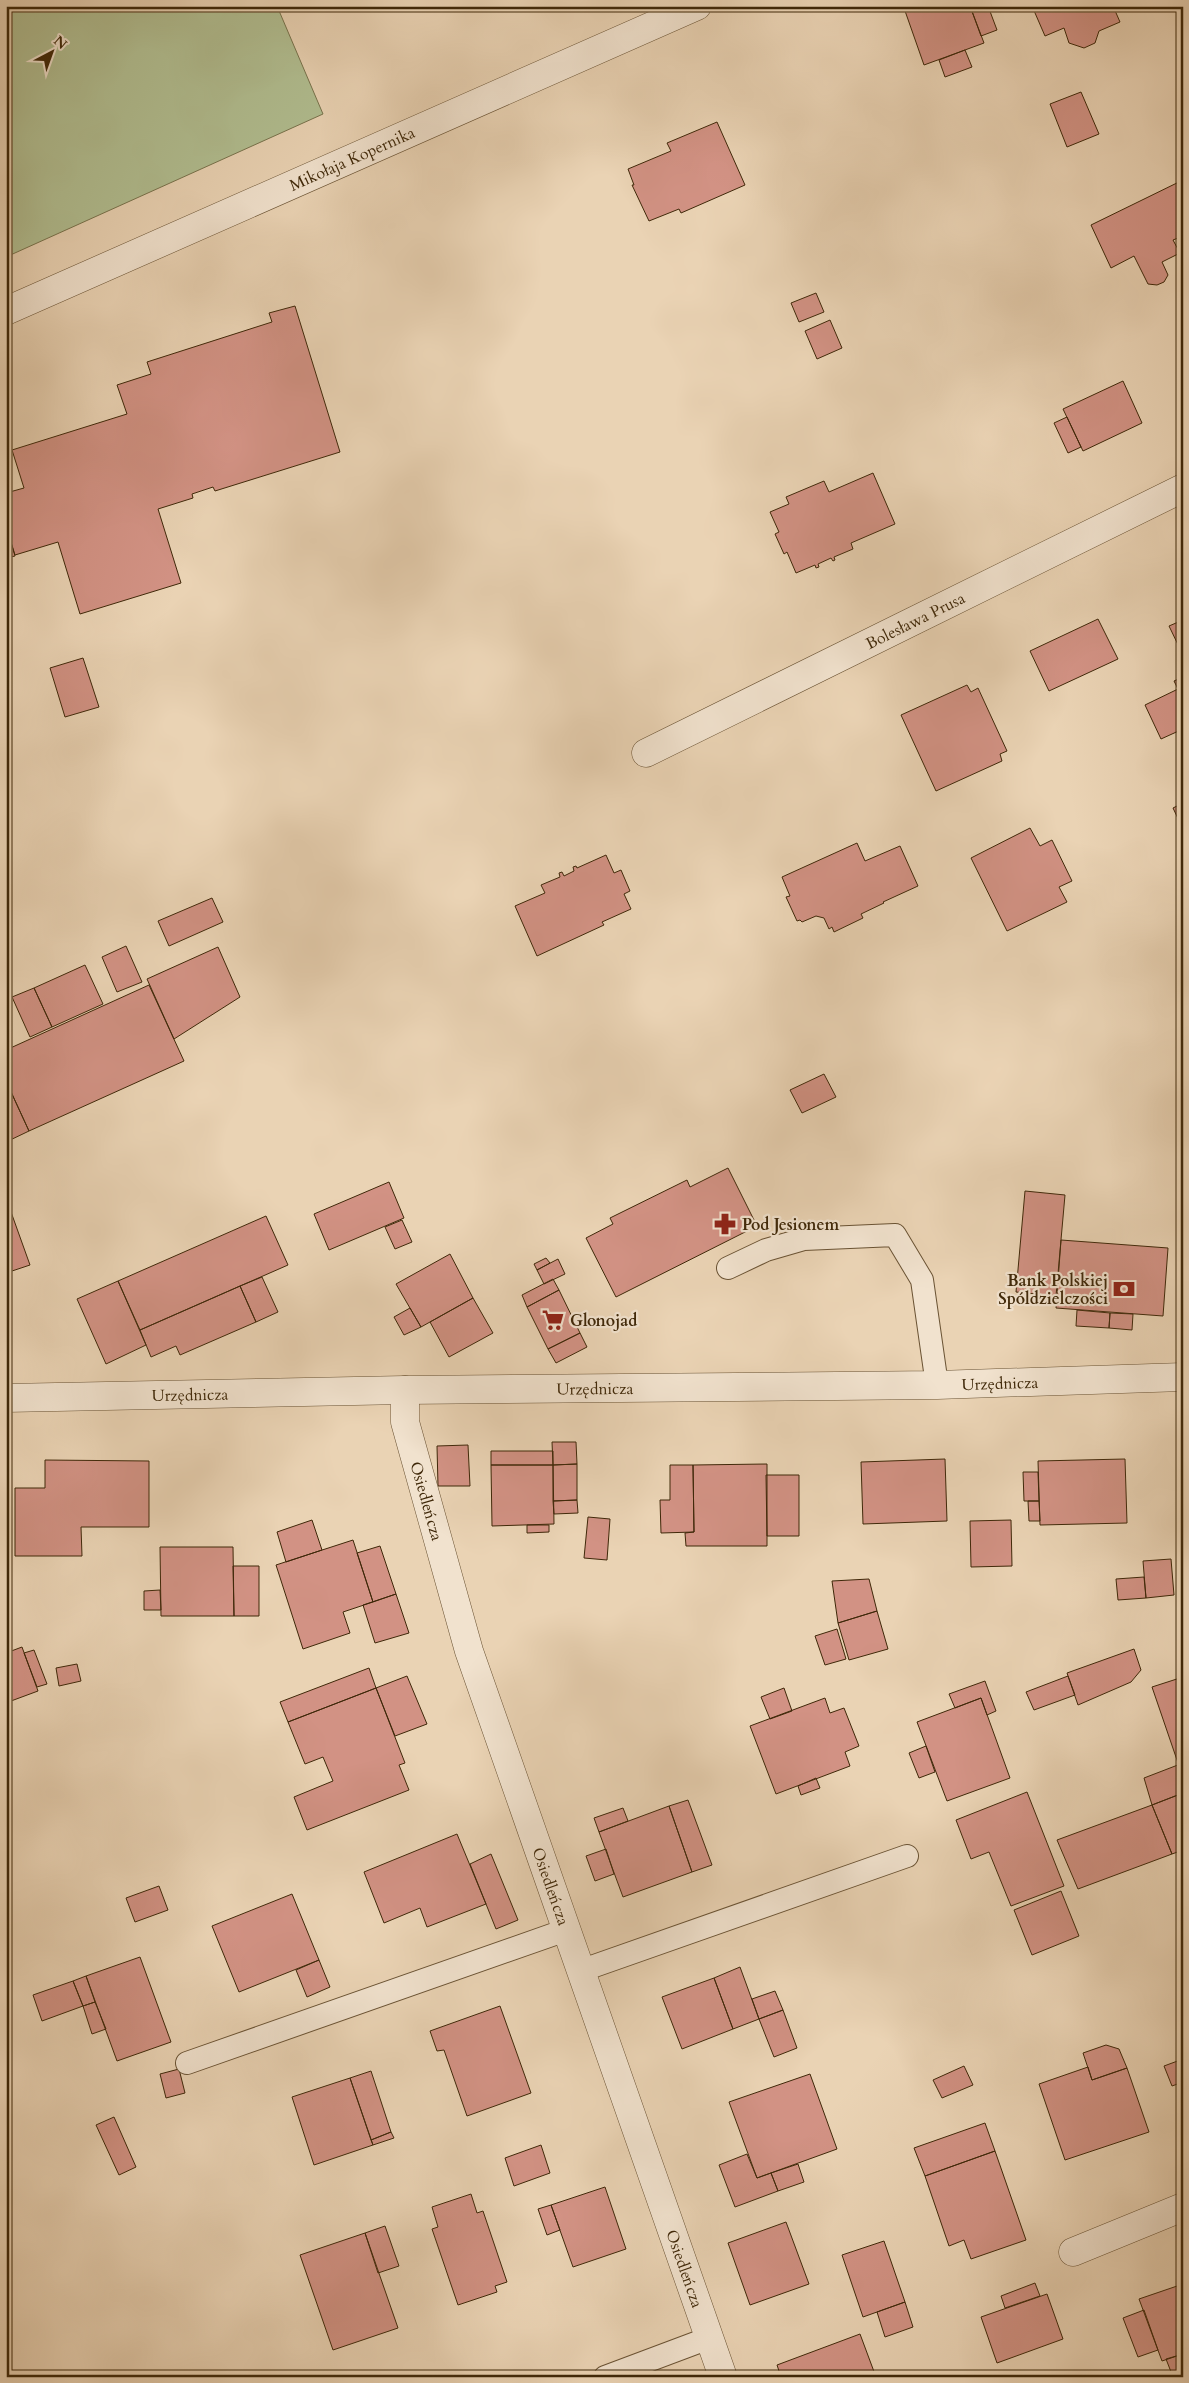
<svg xmlns="http://www.w3.org/2000/svg" width="1189" height="2383" viewBox="0 0 1189 2383" font-family="Cardo,serif">
<rect width="100%" height="100%" fill="#ead3b4"/>
<filter id="stains"><feTurbulence type="fractalNoise" baseFrequency=".004" numOctaves="4"/><feColorMatrix values="0 0 0 0 .2 0 0 0 0 .09 0 0 0 0 .02 0 0 0 .5 -.17"/></filter>
<radialGradient id="worn" r=".72"><stop offset=".6" stop-color="#630" stop-opacity="0"/><stop offset="1" stop-color="#630" stop-opacity=".3"/></radialGradient>
<!-- green -->
<path fill="#b1be91" stroke="#78734d" d="M6 6H277L323 114 6 257Z"/>
<!-- building -->
<path fill="#d29284" stroke="#3f2809" d="M910 6H970L984 43 924 65 904 8Z
M970 6H988L997 30 981 36Z
M1032 6H1113L1120 22 1099 31 1095 43 1084 48 1069 43 1064 28 1045 36Z
M965 50 972 67 945 77 939 60Z
M1081 92 1099 134 1067 147 1050 104Z
M717 122 745 185 681 213 679 209 649 221 632 185H634L628 169 671 151 667 143Z
M1183 180V236L1173 240 1180 253 1162 262 1168 275 1164 282 1157 285 1148 284 1134 256 1111 268 1091 225Z
M816 293 824 312 799 322 791 303Z
M295 306 340 452 215 491 213 487 192 494 193 498 158 509 181 583 80 614 58 542 15 555 6 526V493L24 488 12 450 127 414 117 385 151 374 147 362 272 322 269 313Z
M830 320 842 348 817 359 805 331Z
M1123 381 1142 423 1083 451 1063 409Z
M1067 417 1081 447 1068 453 1054 423Z
M873 473 895 524 851 543 853 549 834 557 835 560 833 561 831 558 818 564 819 567 816 568 815 565 796 573 787 552 784 554 775 534 779 532 770 512 789 504 786 497 824 481 829 492Z
M6 526 15 556 6 558Z
M1098 619 1118 659 1049 691 1030 651Z
M1183 620V655L1169 626Z
M83 658 99 707 65 717 50 668Z
M1183 677V729L1161 739 1145 705 1178 689 1174 681Z
M967 685 971 692 978 688 1007 751 1000 754 1002 761 936 791 901 715Z
M1183 803V829L1173 808Z
M1030 828 1040 846 1052 840 1072 881 1059 887 1067 902 1007 931 971 858Z
M857 843 865 861 900 846 918 886 883 902 884 903 861 914 863 918 834 932 832 927 829 929 824 918 816 916 802 922 800 920 797 921 786 897 790 896 782 877Z
M606 855 614 873 621 870 630 891 624 894 631 909 602 922 604 925 537 956 515 906 545 893 541 885 560 877 559 873 562 872 564 876 574 871 573 867 576 866 577 868Z
M212 898 223 922 169 946 158 921Z
M126 946 142 982 117 992 102 957Z
M218 947 240 997 174 1039 147 979Z
M85 965 103 1004 52 1027 34 988Z
M149 985 184 1061 29 1131 6 1081V1050Z
M34 988 52 1027 30 1037 12 997Z
M824 1074 836 1097 802 1113 790 1090Z
M6 1081 29 1131 6 1142Z
M728 1168 757 1226 616 1297 586 1238 613 1224 610 1218 687 1180 690 1187Z
M389 1182 404 1218 329 1250 314 1214Z
M1025 1191 1065 1195 1056 1296 1016 1292Z
M6 1198 30 1265 6 1273Z
M266 1216 288 1265 140 1330 118 1281Z
M402 1220 412 1242 395 1249 385 1227Z
M1061 1240 1168 1248 1163 1316 1056 1308Z
M450 1254 473 1298 421 1327 396 1284Z
M546 1258 550 1263 537 1270 534 1264Z
M558 1259 565 1274 544 1284 537 1270Z
M262 1277 278 1312 256 1322 240 1286Z
M553 1279 559 1290 527 1307 522 1295Z
M118 1281 146 1345 106 1364 77 1299Z
M240 1286 256 1322 180 1355 176 1346 151 1357 140 1330Z
M559 1290 580 1333 548 1349 527 1307Z
M473 1298 493 1333 449 1357 430 1322Z
M410 1308 421 1327 404 1335 394 1317Z
M1077 1310 1110 1313 1109 1328 1076 1326Z
M1110 1313 1133 1314 1132 1330 1109 1328Z
M580 1333 587 1347 556 1363 548 1349Z
M552 1442H576L577 1464 553 1465Z
M468 1445 470 1486H438L437 1446Z
M491 1451H553V1465H491Z
M945 1459 947 1521 863 1524 861 1462Z
M1125 1459 1127 1523 1040 1525 1038 1461Z
M45 1460 149 1461V1527H81L82 1556H15V1488H45Z
M577 1464V1500L553 1501V1465Z
M767 1464V1546H686L685 1533 694 1532 693 1465Z
M491 1465H553L554 1524 492 1526Z
M670 1465H693L694 1532 661 1533 660 1500H670Z
M1023 1472H1038L1039 1501H1024Z
M766 1475H799V1536H767Z
M577 1500 578 1513 554 1514 553 1501Z
M1028 1501H1039L1040 1521H1029Z
M588 1517 610 1519 607 1560 584 1558Z
M312 1520 322 1550 286 1562 277 1532Z
M1011 1520 1012 1566 971 1567 970 1521Z
M527 1525H549V1532L527 1533Z
M353 1540 373 1602 343 1612 350 1633 303 1649 276 1565Z
M380 1546 396 1594 373 1602 357 1553Z
M160 1547H233L234 1616H161Z
M1171 1559 1174 1595 1146 1598 1143 1561Z
M233 1566H259V1616H234Z
M1144 1577 1146 1598 1118 1600 1116 1579Z
M869 1579 877 1611 838 1623 832 1581Z
M160 1590 161 1610H144V1591Z
M396 1594 409 1633 375 1643 363 1605Z
M877 1611 888 1649 849 1660 838 1623Z
M837 1629 846 1659 825 1665 815 1636Z
M22 1647 38 1691 11 1701 6 1688V1653Z
M1134 1649 1141 1670 1131 1682 1078 1705 1067 1673Z
M34 1650 47 1684 37 1687 24 1653Z
M77 1664 81 1681 59 1686 56 1668Z
M369 1668 376 1688 288 1722 280 1702Z
M407 1676 427 1724 395 1736 376 1688Z
M1068 1676 1075 1695 1034 1710 1026 1692Z
M1183 1677V1762L1178 1763 1152 1687Z
M985 1681 996 1711 987 1715 981 1698 955 1708 949 1694Z
M376 1688 405 1763 399 1765 409 1790 307 1830 294 1797 333 1781 323 1757 305 1764 288 1722Z
M784 1688 792 1711 770 1719 761 1697Z
M825 1698 830 1713 844 1708 859 1746 845 1752 850 1766 776 1794 750 1726Z
M981 1698 1010 1778 947 1801 917 1722Z
M926 1746 935 1772 919 1778 909 1753Z
M1183 1763V1793L1152 1805 1144 1778Z
M816 1778 820 1788 801 1795 798 1786Z
M1027 1792 1064 1886 1011 1906 989 1852 971 1859 956 1820Z
M1183 1793V1850L1172 1854 1152 1805Z
M688 1800 712 1865 692 1872 669 1806Z
M1152 1805 1172 1854 1078 1889 1057 1840Z
M669 1806 692 1872 623 1897 599 1832Z
M623 1808 628 1821 599 1832 594 1818Z
M457 1834 486 1904 427 1927 420 1908 384 1923 364 1872Z
M606 1849 614 1874 595 1881 586 1856Z
M491 1854 518 1920 496 1929 470 1864Z
M159 1886 168 1910 135 1922 126 1898Z
M1061 1891 1079 1936 1032 1955 1014 1910Z
M292 1894 319 1960 239 1992 212 1926Z
M140 1957 171 2042 117 2061 86 1976Z
M319 1960 330 1987 307 1997 296 1970Z
M740 1967 759 2019 733 2029 714 1978Z
M86 1976 95 2002 83 2006 73 1981Z
M714 1978 733 2029 682 2049 662 1997Z
M73 1981 83 2006 42 2021 33 1995Z
M775 1991 783 2010 759 2019 752 1999Z
M95 2002 106 2029 92 2034 83 2006Z
M500 2006 531 2093 467 2116 444 2050 437 2051 430 2031Z
M783 2010 797 2048 774 2057 759 2019Z
M1106 2045 1119 2049 1127 2068 1092 2080 1083 2053Z
M1183 2059V2082L1172 2086 1164 2066Z
M964 2066 973 2085 942 2098 933 2080Z
M1088 2067 1092 2080 1127 2068 1149 2132 1065 2160 1039 2084Z
M179 2069 185 2093 166 2098 160 2074Z
M371 2071 391 2132 371 2140 350 2078Z
M810 2074 837 2149 757 2178 729 2102Z
M350 2078 373 2145 314 2165 292 2097Z
M114 2117 136 2167 119 2175 96 2125Z
M985 2123 995 2151 925 2176 914 2148Z
M391 2132 394 2138 373 2145 371 2140Z
M541 2145 550 2173 514 2186 505 2158Z
M995 2151 1026 2240 971 2259 964 2240 949 2246 925 2176Z
M747 2154 757 2178 771 2173 778 2191 735 2207 719 2165Z
M798 2164 804 2182 778 2191 771 2173Z
M605 2187 626 2249 573 2267 551 2205Z
M471 2194 477 2213 483 2211 507 2282 495 2286 497 2292 458 2305 432 2229 438 2227 432 2207Z
M551 2205 560 2230 547 2235 538 2209Z
M786 2222 809 2284 750 2305 728 2243Z
M385 2226 399 2266 378 2273 365 2233Z
M365 2233 398 2328 333 2350 300 2255Z
M884 2241 905 2302 863 2317 842 2255Z
M1035 2283 1040 2296 1005 2308 1001 2296Z
M1183 2284V2354L1162 2361 1139 2299Z
M1047 2294 1063 2339 997 2363 981 2317Z
M905 2302 913 2327 885 2337 877 2312Z
M1144 2310 1158 2350 1138 2357 1123 2318Z
M860 2334 876 2377H781L777 2365Z
M1183 2354V2374L1173 2377 1166 2359Z"/>
<g fill="none" stroke-linecap="round" stroke-linejoin="round">
<!-- lane casing -->
<g stroke="#6a5334" stroke-width="24">
<path id="lane" d="M728 1268 766 1250 804 1239 895 1235 922 1280 937 1385
M580 1971 907 1856
M187 2063 566 1930
M605 2377 709 2338"/>
</g>
<!-- street casing -->
<g stroke="#6a5334" stroke-width="29">
<g id="street">
<path id="s1" d="M6 311 697 6"/>
<path id="s2" d="M646 753 1183 488"/>
<path id="s3" d="M405 1390V1422L469 1651 723 2377"/>
<path id="s4" d="M6 1398 405 1390 937 1385 1183 1377"/>
<path d="M1073 2252 1183 2207"/>
</g>
</g>
<!-- lane -->
<use href="#lane" stroke="#f1e2ce" stroke-width="22"/>
<!-- street -->
<use href="#street" stroke="#f1e2ce" stroke-width="28"/>
</g>
<!-- icons -->
<defs>
<g id="pharmacy-bare" transform="scale(1.725)"><path d="M-2-6h4v4h4v4h-4v4h-4v-4h-4v-4h4Z" fill="#8f2418" stroke="#f1e2ce" stroke-width="2.5" paint-order="stroke"/></g>
<g id="bank-bare" transform="scale(1.725)"><path d="M-6-4H6V4H-6ZM0-2.3a2.3 2.3 0 1 0 0 4.6a2.3 2.3 0 1 0 0-4.6Z" fill="#8f2418" stroke="#f1e2ce" stroke-width="2.5" paint-order="stroke"/></g>
<g id="supermarket-bare" transform="scale(1.725)"><path d="M-6-5.5h2.5l.6 2H6L4.5 2H-2.5L-4.4-4H-6ZM-1.5 3.2a1.3 1.3 0 1 0 .1 0ZM3 3.2a1.3 1.3 0 1 0 .1 0Z" fill="#8f2418" stroke="#f1e2ce" stroke-width="2.5" paint-order="stroke"/></g>
</defs>
<g fill-rule="evenodd">
<use href="#pharmacy-bare" x="725" y="1224"/>
<use href="#bank-bare" x="1124" y="1289"/>
<use href="#supermarket-bare" x="553" y="1320"/>
</g>
<g text-anchor="middle" stroke-width="4.5" stroke-linejoin="round" paint-order="stroke">
<!-- street labels -->
<g font-size="16" fill="#3f2809" stroke="#f1e2ce">
<text dy="6" stroke="none"><textPath href="#s1" startOffset="378">Mikołaja Kopernika</textPath></text>
<text dy="6" stroke="none"><textPath href="#s2" startOffset="300">Bolesława Prusa</textPath></text>
<text dy="6" stroke="none"><textPath href="#s4" startOffset="994">Urzędnicza</textPath></text>
<text dy="6" stroke="none"><textPath href="#s4" startOffset="589">Urzędnicza</textPath></text>
<text dy="6" stroke="none"><textPath href="#s4" startOffset="184">Urzędnicza</textPath></text>
<text dy="6" stroke="none"><textPath href="#s3" startOffset="114">Osiedleńcza</textPath></text>
<text dy="6" stroke="none"><textPath href="#s3" startOffset="519">Osiedleńcza</textPath></text>
<text dy="6" stroke="none"><textPath href="#s3" startOffset="924">Osiedleńcza</textPath></text>
</g>
<!-- poi labels -->
<g font-size="16" font-weight="bold" fill="#3f2809" stroke="#f1e2ce" text-anchor="start">
<text x="742" y="1230">Pod Jesionem</text>
<text x="1108" y="1286" text-anchor="end">Bank Polskiej<tspan x="1108" dy="18">Spóldzielczości</tspan></text>
<text x="570" y="1326">Glonojad</text>
</g>
</g>
<!-- margin -->
<rect width="1189" height="2383" fill="none" stroke="#ead3b4" stroke-width="25"/>
<rect x="8" y="8" width="1174" height="2368" fill="none" stroke="#3f2809" stroke-width="2.5"/>
<rect x="12" y="12" width="1164" height="2358" fill="none" stroke="#3f2809"/>
<!-- north arrow -->
<g transform="translate(52 52) rotate(41)" stroke="#f1e2ce" stroke-width="4" paint-order="stroke">
<path d="M0-4L9 19L0 12L-9 19Z" fill="#3f2809"/>
<text y="-8" font-size="14" font-weight="bold" text-anchor="middle" fill="#3f2809">N</text>
</g>
<rect width="100%" height="100%" filter="url(#stains)"/>
<rect width="100%" height="100%" fill="url(#worn)"/>
</svg>
